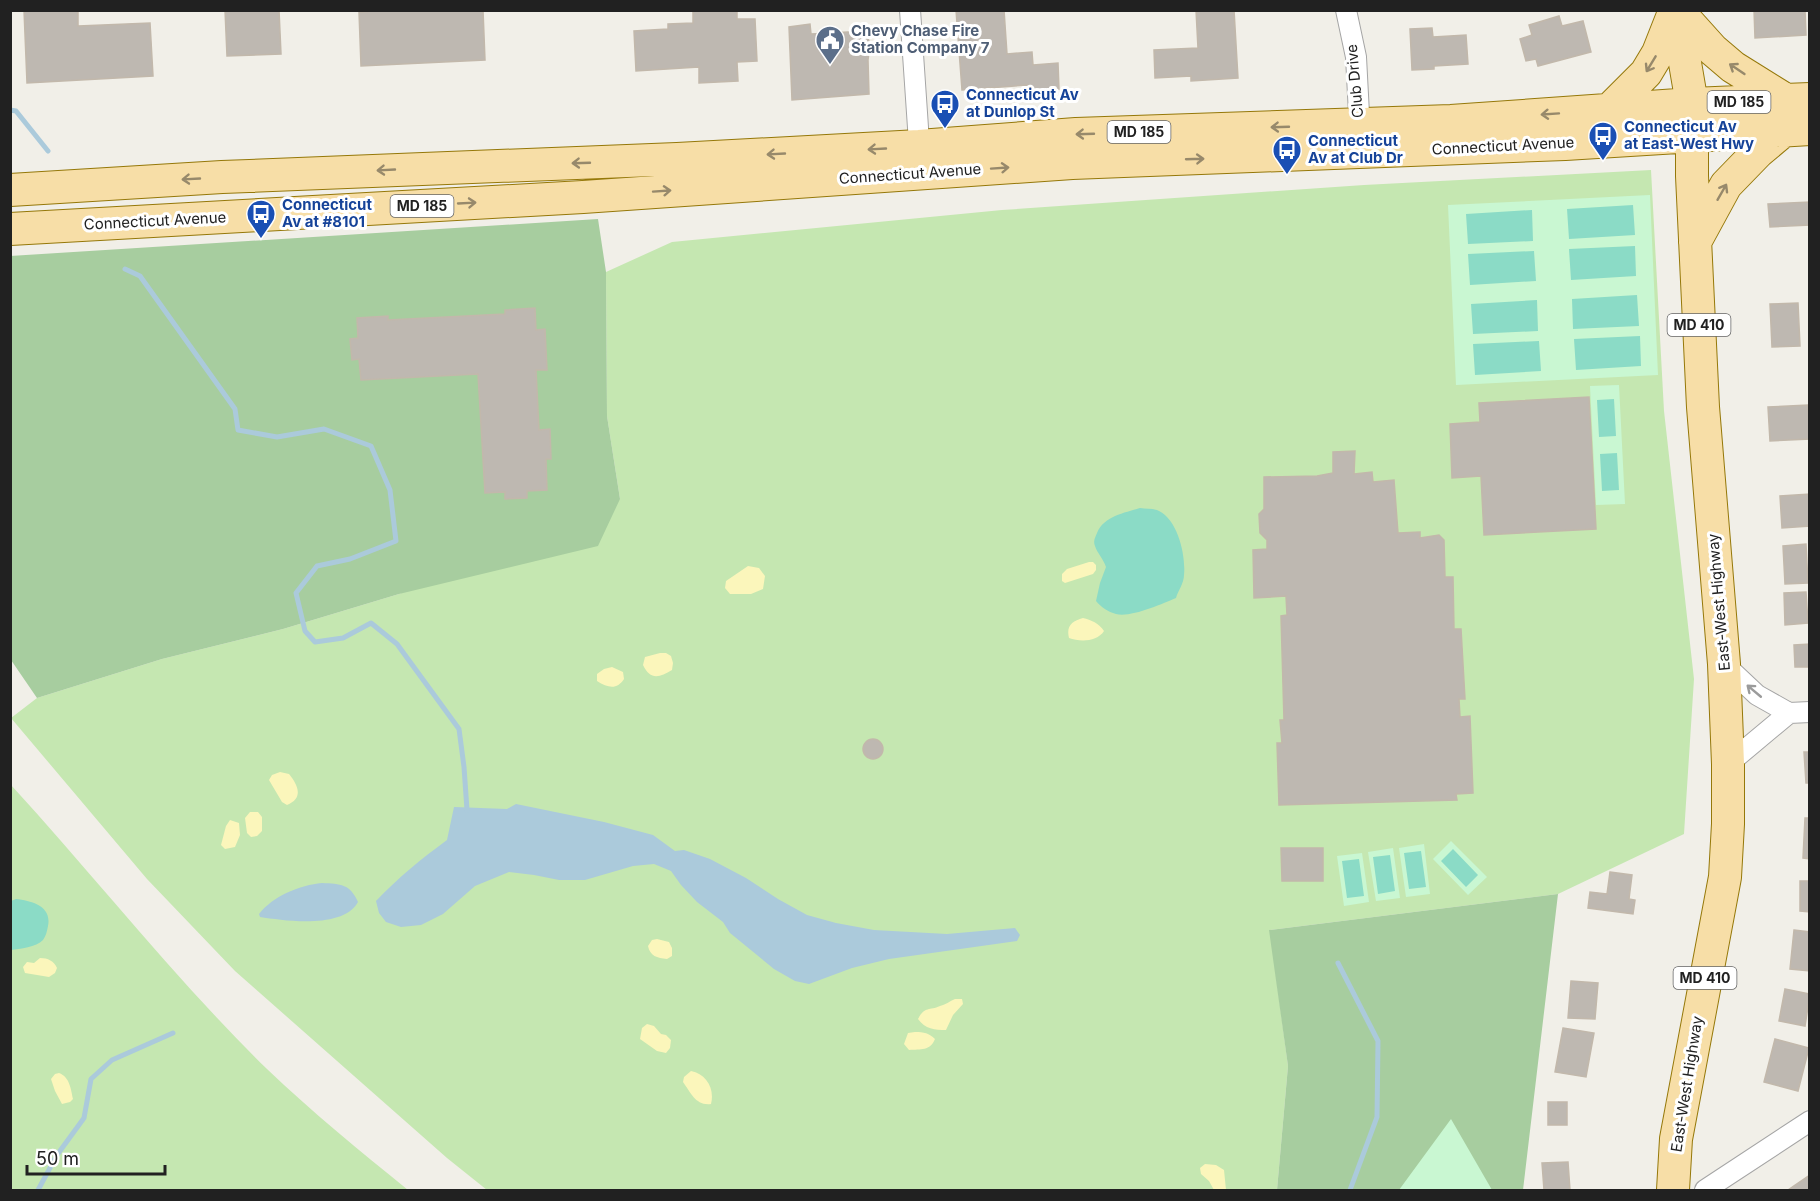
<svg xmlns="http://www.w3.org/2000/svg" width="1820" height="1201" viewBox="0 0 1820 1201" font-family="Inter,sans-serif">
<rect width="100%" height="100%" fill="#f1efe8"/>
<!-- grass -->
<path fill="#c5e7b1" d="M1651 170 1664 411 1694 679 1684 834 1558 894 1270 930 1288 1066 1277 1190H487L447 1158 235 971 147 879 11 718 37 698 162 659 283 629 399 594 620 499 607 416 606 272 672 242 1002 210 1364 185Z
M11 785C97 879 176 980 267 1069 312 1112 360 1151 408 1190H11Z"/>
<!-- forest -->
<path fill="#a7cd9f" d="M598 219 606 272 607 416 620 499 598 546 399 594 283 629 162 659 37 698 11 660 10 256Z
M1558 894 1523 1190H1277L1288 1066 1269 930Z"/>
<!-- sand -->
<path fill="#fbf6bb" d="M1089 562H1093L1096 565V570L1093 574 1065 583 1062 581V574L1067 569Z
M748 566 759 568 765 576 763 589 751 594H730L725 588 726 581Z
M1083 618C1091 620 1099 623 1104 631 1097 642 1080 642 1069 638 1066 626 1072 621 1083 618Z
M660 653H666L671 656 673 663 672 670C659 678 650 680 643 665L645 657Z
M612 667 623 672 624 679C617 690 608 688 597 681V674L604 669Z
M280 772 289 774C298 785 304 798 287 805L282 802 269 780 272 775Z
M250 812H258L262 817V831L257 836 251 837 247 833 245 818Z
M230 820 239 823 240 835 235 847 225 849 221 845 226 826Z
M657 939 669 942 672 948V956L667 959C657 958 650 956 648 946L652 940Z
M40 958C48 958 54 961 57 968L55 973 49 977 25 973 23 967 27 962 34 963Z
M955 999H962L963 1004 953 1015 946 1030C935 1030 925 1029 918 1019 925 1006 929 1011 940 1006 945 1005 950 1001 955 999Z
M647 1024 654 1026 661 1034 666 1035 671 1040 670 1048 666 1053 657 1051 640 1039 642 1028Z
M915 1032C924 1032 929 1033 935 1039 930 1051 921 1049 909 1050L904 1044 908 1033Z
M691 1071C706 1074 715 1088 711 1104 696 1106 691 1093 683 1082L684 1077Z
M59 1073C70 1077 71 1090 73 1099L70 1102 62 1104 55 1091 51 1079 55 1074Z
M1205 1164 1216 1165 1224 1170 1226 1190H1214L1209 1181 1201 1174 1200 1168Z"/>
<!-- park -->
<path fill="#c9f7d2" d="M1650 195 1658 375 1456 385 1448 205Z
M1619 385 1625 504 1596 505 1590 386Z
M1451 841 1487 877 1468 895 1433 859Z
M1424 844 1430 894 1406 897 1399 848Z
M1393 848 1400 898 1376 901 1368 852Z
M1362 853 1369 902 1344 906 1337 856Z
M1451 1119 1492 1190H1399Z"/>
<!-- pitch -->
<path fill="#8bdbc6" d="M1633 205 1635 235 1569 239 1567 209Z
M1532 210 1533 241 1468 244 1466 214Z
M1635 246 1636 276 1571 280 1569 249Z
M1534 251 1536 281 1470 285 1468 254Z
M1637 295 1639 326 1573 329 1572 299Z
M1537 300 1538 331 1473 334 1471 304Z
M1640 336 1641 366 1576 370 1574 339Z
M1539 341 1541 371 1475 375 1473 344Z
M1614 399 1616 436 1599 437 1597 400Z
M1617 453 1619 490 1602 491 1600 454Z
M1140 508C1146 509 1154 508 1159 511 1178 520 1186 556 1184 575 1184 583 1178 591 1176 598 1162 604 1130 618 1116 614 1108 612 1101 607 1096 601L1100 583 1106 567C1103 558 1097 553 1095 546 1093 541 1095 538 1097 533 1104 516 1124 513 1140 508Z
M1453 849 1478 875 1466 887 1441 861Z
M1421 851 1426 887 1409 889 1404 853Z
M1390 855 1395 891 1378 894 1373 857Z
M1359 859 1364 896 1347 898 1342 861Z
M16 899C32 901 52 906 48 926 47 931 46 936 43 940 36 947 20 949 11 950V901Z"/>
<!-- water -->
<path fill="#abcadb" d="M516 804 604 822 653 835 675 851 684 850 710 859 746 878 778 899 807 915 836 923 874 930 947 934 1015 928 1020 935 1017 941 889 959 852 968 809 984 795 981 774 969 730 933 723 922 697 902 681 885 671 871 654 864 633 866 585 880H559L534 875 509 872 475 886 443 914 421 925 401 927 386 922 379 913 376 901C398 878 421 859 447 840L454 807 507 809Z
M322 883C341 884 350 884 358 902 343 929 286 921 260 917L259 914C273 896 300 885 322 883Z"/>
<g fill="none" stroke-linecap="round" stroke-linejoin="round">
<!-- stream -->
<path stroke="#abcadb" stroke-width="5" d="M10 110 16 111 48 151
M125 269 140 276 235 409 238 430 277 437 324 429 371 446 390 490 396 541 350 559 317 566 296 593 305 631 315 642 343 638 371 623 397 644 459 729 464 767 467 810
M1338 963 1378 1041 1377 1117 1350 1190
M38 1190 57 1155 84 1118 91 1079 112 1060 173 1033"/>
</g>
<!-- building -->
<path fill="#beb8b1" stroke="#c2b8ab" stroke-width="1.5" d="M24 10H78V26L150 23 153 76 27 83Z
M225 10H279L281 54 227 56Z
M390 10H483L485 60 361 66 359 12Z
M693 10H737V19H755L757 61 737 62 738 81 699 83V67L636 71 634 31 668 29V24L693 23Z
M956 10H1004L1007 54 1032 52 1033 65 1058 63 1059 89 1027 91V85L962 90Z
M1196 10H1234L1238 78 1191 81V76L1155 78 1154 50 1198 48Z
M1754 10H1805L1806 35 1755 38Z
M1559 16 1562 26 1583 21 1591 52 1538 66 1536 59 1526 61 1520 39 1532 35 1529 25Z
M810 24 811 34 866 31 870 45 868 60 869 94 792 100 789 27Z
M1432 28 1433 37 1466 35 1468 64 1434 66V69L1412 70 1410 29Z
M1810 202V225L1770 227 1768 204Z
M1798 303 1800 346 1772 347 1770 304Z
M535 308 536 330 545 329 547 370H536L539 430 550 429 551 459H546L547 490 527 491V498L505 499V492L485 493 478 374 361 380 359 359 352 360 350 339 358 338 357 318 388 316V320L505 314V310Z
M1589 397 1596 529 1484 535 1481 476 1452 478 1450 424 1480 422 1479 403Z
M1808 405 1810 439 1770 441 1768 407Z
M1355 451 1354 474 1372 472 1373 482 1394 480 1398 533 1420 532V538L1439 535 1444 540 1445 577H1453L1454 629H1461L1465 699H1459L1460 717 1470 716 1473 793 1456 794 1457 800 1279 805 1277 743H1282L1280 720H1284L1281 616 1287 615 1286 596 1254 598 1253 550 1267 549V540L1260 533 1259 514 1264 509V477L1317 476 1333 473V452Z
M1810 494V526L1782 528 1780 496Z
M1806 544 1808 583 1785 584 1783 546Z
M1806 592 1808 623 1785 625 1784 593Z
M1810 644V667H1795L1794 645Z
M863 749a10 10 0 1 1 20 0a10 10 0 1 1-20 0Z
M1804 752H1810V783H1806Z
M1805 818H1810V859L1803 858Z
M1281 848H1323V881H1282Z
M1610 872 1632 875 1629 899 1635 900 1633 914 1588 908 1590 892 1607 894Z
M1800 881H1810V912L1800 911Z
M1794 930 1810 932V971L1790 969Z
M1571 981 1598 983 1595 1019 1568 1018Z
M1785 989 1810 994 1805 1026 1779 1021Z
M1563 1028 1594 1033 1586 1077 1555 1072Z
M1775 1039 1809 1048 1798 1091 1764 1082Z
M1548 1102H1567V1125H1548Z
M1568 1162 1570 1190H1544L1542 1163Z
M1810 1175V1190H1788Z"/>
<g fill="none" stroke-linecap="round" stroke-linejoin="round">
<!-- minor casing -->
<g stroke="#a5a5a5" stroke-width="22">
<path id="minor" d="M910 10 920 157
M1346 10 1356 57 1360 133
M1724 664 1757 695 1789 713 1810 712
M1728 764 1789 713
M1705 1190 1810 1121"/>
</g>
<!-- primary casing -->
<g stroke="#957809" stroke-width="34">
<path id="primary" d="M1677 10 1713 50 1733 67 1786 100
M1609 110 1646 73 1658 53 1675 10
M10 190 222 177 677 159 919 146 1076 134 1451 121 1692 104 1810 99
M10 229 583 197 1072 163 1565 144 1810 129
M1695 242 1726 185 1758 152 1783 131
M1673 1190 1676 1139 1725 877 1728 824V764L1724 664 1703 407 1692 176V104L1676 10"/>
</g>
<!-- minor -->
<use href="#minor" stroke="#fff" stroke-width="20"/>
<!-- primary -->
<use href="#primary" stroke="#f7dea7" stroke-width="32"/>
</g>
<!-- one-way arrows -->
<defs><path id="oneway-shaft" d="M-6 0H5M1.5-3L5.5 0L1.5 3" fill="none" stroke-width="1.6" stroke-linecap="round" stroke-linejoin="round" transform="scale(1.5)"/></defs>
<g stroke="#97896b">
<use href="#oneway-shaft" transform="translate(1651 64) rotate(121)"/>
<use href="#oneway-shaft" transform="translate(1737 69) rotate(-146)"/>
<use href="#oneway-shaft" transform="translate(1550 114) rotate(176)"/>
<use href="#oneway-shaft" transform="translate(1280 127) rotate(178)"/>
<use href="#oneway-shaft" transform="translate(1085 134) rotate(178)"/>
<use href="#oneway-shaft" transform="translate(877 149) rotate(177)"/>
<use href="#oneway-shaft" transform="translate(776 154) rotate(177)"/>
<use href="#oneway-shaft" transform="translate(1195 159) rotate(-2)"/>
<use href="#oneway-shaft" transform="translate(581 163) rotate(178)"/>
<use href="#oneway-shaft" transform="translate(1000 168) rotate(-4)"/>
<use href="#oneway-shaft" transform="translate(386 170) rotate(177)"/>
<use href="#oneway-shaft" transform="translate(191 179) rotate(177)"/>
<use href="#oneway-shaft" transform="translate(662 191) rotate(-4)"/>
<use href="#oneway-shaft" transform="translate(1722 192) rotate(-60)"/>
<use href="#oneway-shaft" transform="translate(467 203) rotate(-3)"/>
</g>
<use stroke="#9b9b9b" href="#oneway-shaft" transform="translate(1754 691) rotate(-140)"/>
<!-- icons -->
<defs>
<g id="civic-pin" transform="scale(1.5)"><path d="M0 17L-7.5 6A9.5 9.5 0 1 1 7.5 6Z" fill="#5c6f8a" stroke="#fff"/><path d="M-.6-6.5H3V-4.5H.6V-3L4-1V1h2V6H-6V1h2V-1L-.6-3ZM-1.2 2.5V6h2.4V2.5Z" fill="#fff"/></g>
<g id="bus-pin" transform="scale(1.5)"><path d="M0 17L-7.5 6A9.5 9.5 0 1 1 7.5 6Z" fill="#1a4fb4" stroke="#fff"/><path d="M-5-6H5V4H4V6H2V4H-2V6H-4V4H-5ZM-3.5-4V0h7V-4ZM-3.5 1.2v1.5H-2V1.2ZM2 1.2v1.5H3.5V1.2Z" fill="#fff"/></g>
</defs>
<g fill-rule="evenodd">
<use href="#civic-pin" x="830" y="40"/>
<use href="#bus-pin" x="945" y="104"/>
<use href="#bus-pin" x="1603" y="136"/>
<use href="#bus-pin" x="1287" y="150"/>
<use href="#bus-pin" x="261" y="214"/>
</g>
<g text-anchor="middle" stroke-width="6" stroke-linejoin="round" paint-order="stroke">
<!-- shield labels -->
<g fill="#fff" stroke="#646464" stroke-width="1.5">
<rect x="1707.5" y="91" width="63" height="22" rx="4.5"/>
<rect x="1107.5" y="121" width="63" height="22" rx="4.5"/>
<rect x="390.5" y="195" width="63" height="22" rx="4.5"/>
<rect x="1667.5" y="314" width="63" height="22" rx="4.5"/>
<rect x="1673.5" y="967" width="63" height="22" rx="4.5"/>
</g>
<g font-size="14" font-weight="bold" fill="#212121">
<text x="1739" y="107">MD 185</text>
<text x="1139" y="137">MD 185</text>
<text x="422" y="211">MD 185</text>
<text x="1699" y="330">MD 410</text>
<text x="1705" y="983">MD 410</text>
</g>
<!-- service labels -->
<g font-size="15" font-weight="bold" fill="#4e5e75" stroke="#fff" text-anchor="start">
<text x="851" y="36">Chevy Chase Fire<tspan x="851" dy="17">Station Company 7</tspan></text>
</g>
<!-- street labels -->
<g font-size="15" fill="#212121" stroke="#fff">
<text transform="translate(1355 81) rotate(-95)" y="5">Club Drive</text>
<text transform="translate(1503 146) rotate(-3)" y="5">Connecticut Avenue</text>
<text transform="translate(910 174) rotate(-4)" y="5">Connecticut Avenue</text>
<text transform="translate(155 221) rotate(-3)" y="5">Connecticut Avenue</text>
<text transform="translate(1719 602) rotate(-95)" y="5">East-West Highway</text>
<text transform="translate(1687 1084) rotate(-81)" y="5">East-West Highway</text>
</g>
<!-- transit labels -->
<g font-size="15" font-weight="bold" fill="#164399" stroke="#fff" text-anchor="start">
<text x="966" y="100">Connecticut Av<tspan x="966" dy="17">at Dunlop St</tspan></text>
<text x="1624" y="132">Connecticut Av<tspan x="1624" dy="17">at East-West Hwy</tspan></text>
<text x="1308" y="146">Connecticut<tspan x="1308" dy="17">Av at Club Dr</tspan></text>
<text x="282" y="210">Connecticut<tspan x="282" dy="17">Av at #8101</tspan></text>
</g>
</g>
<!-- border -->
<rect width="1820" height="1201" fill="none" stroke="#212121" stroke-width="24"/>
<!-- scale -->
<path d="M27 1165v9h138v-9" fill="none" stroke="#212121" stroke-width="3"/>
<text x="36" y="1165" font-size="18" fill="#212121" stroke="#ffffff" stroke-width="4.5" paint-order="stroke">50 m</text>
</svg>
